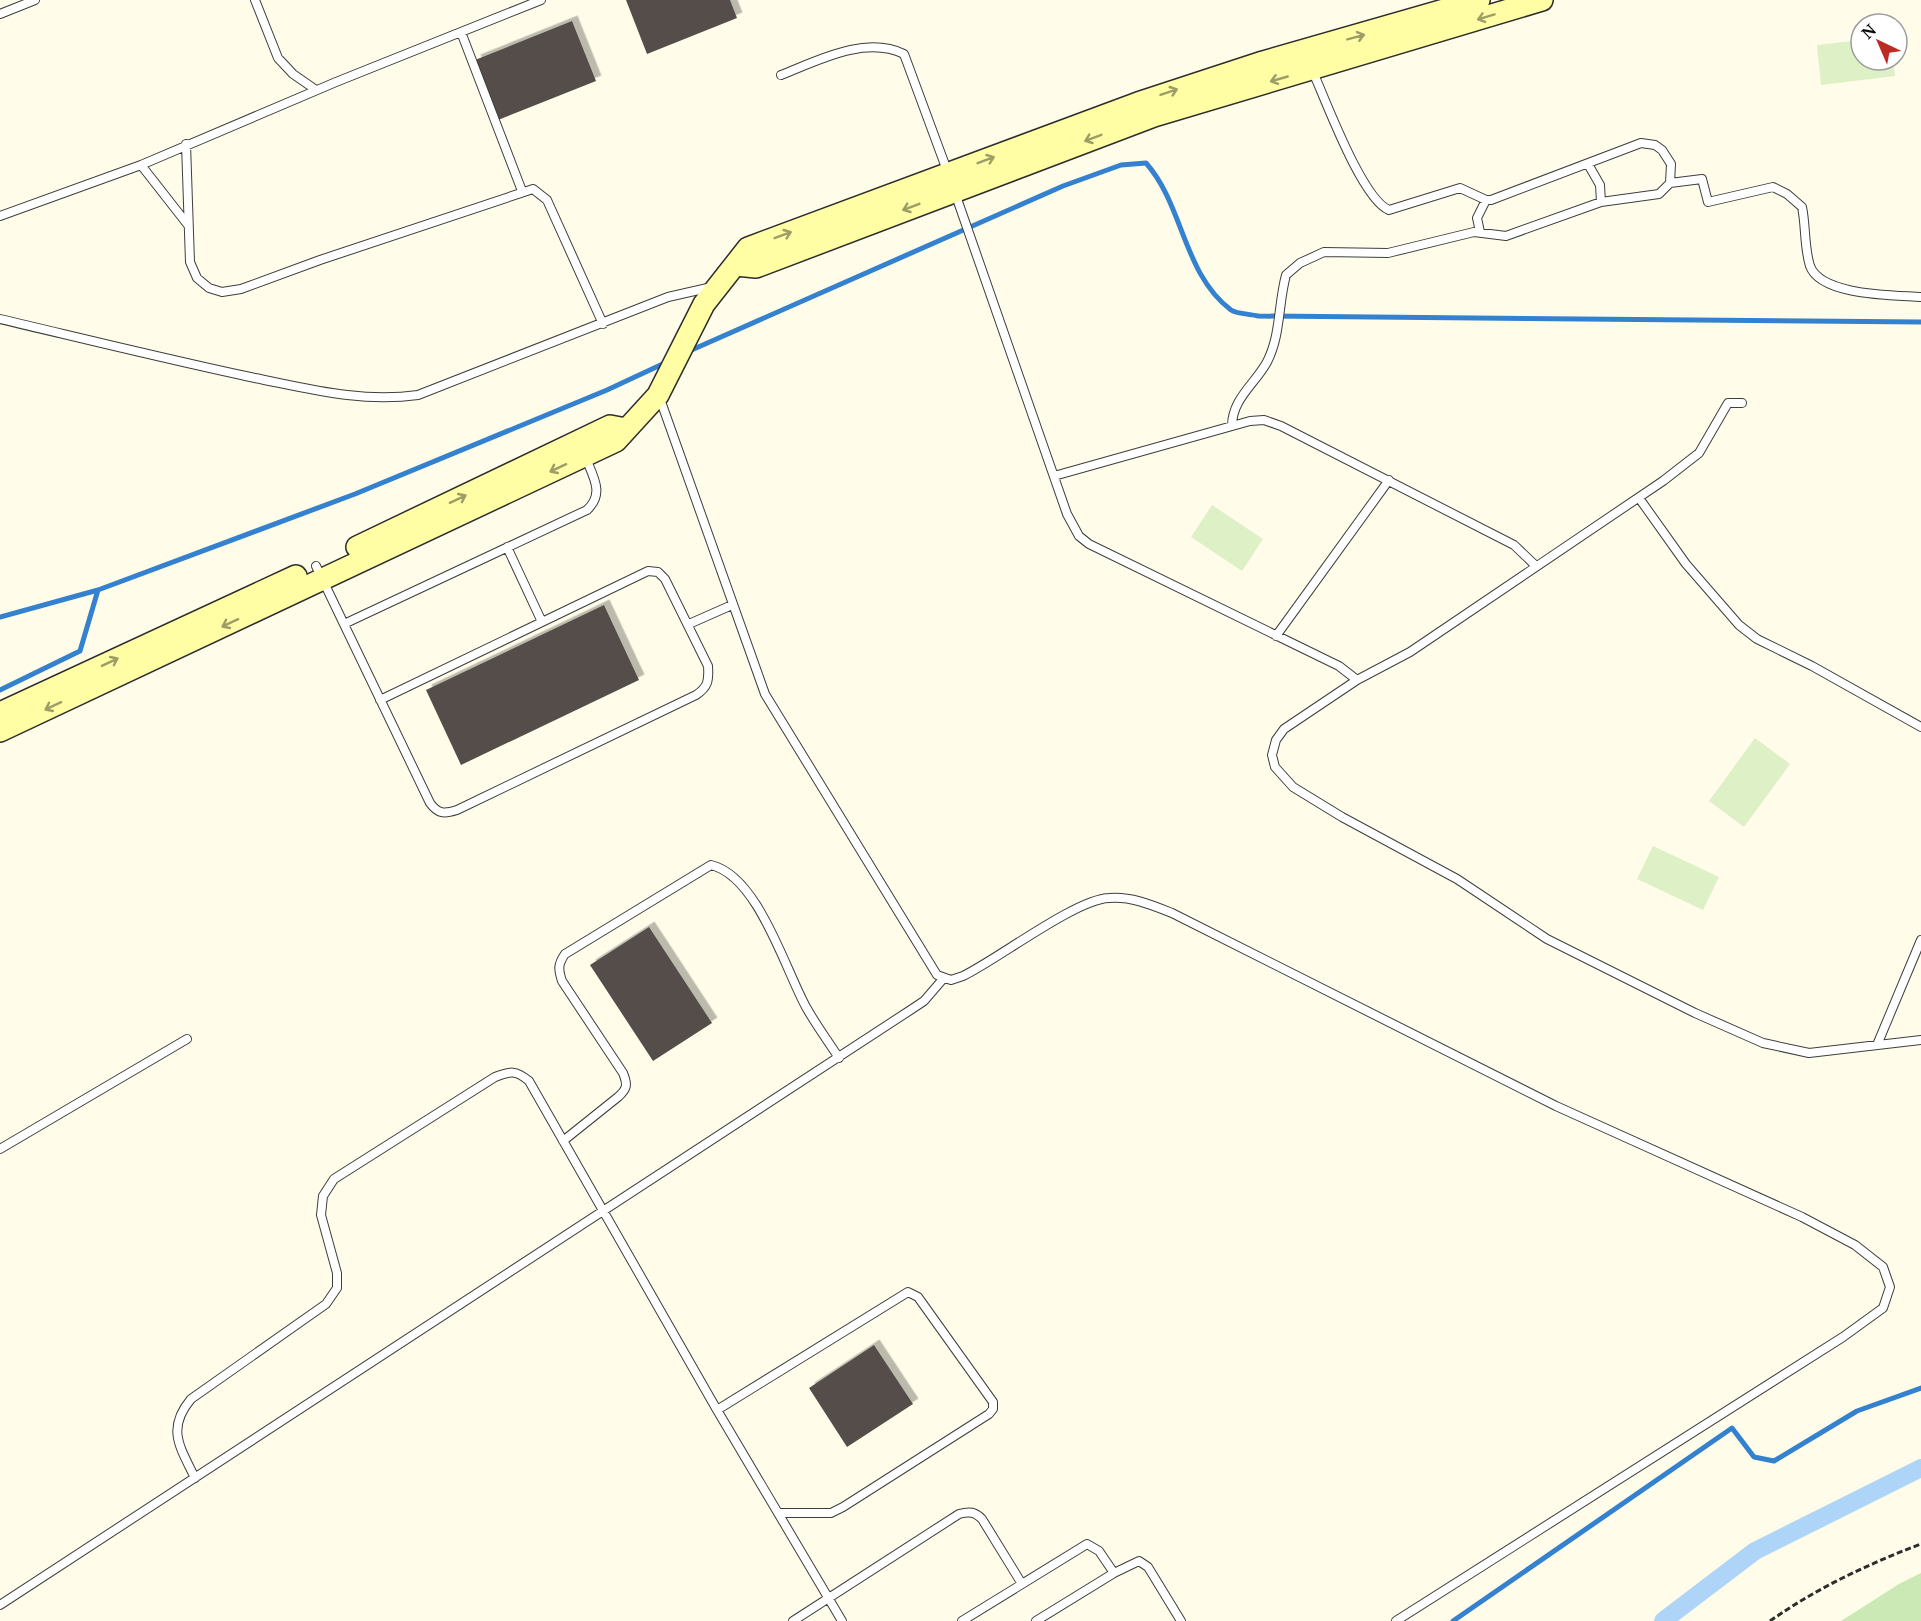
<svg xmlns="http://www.w3.org/2000/svg" width="1921" height="1621" viewBox="0 0 1921 1621" font-family="'Noto Serif',serif">
<defs>
<filter id="shadow"><feDropShadow dx="5.5" dy="-5.5" stdDeviation="0" flood-color="#0004"/></filter>
</defs>
<rect width="100%" height="100%" fill="#fffdea"/>
<!-- green -->
<path fill="#cae9b4" d="M1921 1573V1621H1841L1899 1584Z"/>
<!-- pitch -->
<path fill="#ddf0c6" d="M1861 40V60H1893L1895 76 1821 85 1817 45Z
M1212 505 1263 539 1242 571 1191 537Z
M1755 738 1790 764 1744 827 1709 801Z
M1653 846 1719 877 1703 910 1637 879Z"/>
<g fill="none" stroke-linecap="round" stroke-linejoin="round">
<!-- stream -->
<path stroke="#3482cf" stroke-width="5" d="M687 352 1063 186 1121 165 1146 163C1184 206 1183 274 1231 310 1237 314 1250 314 1258 316L1921 322
M0 617 98 590 355 494 607 390 667 362
M0 690 80 651 98 590
M1453 1621 1732 1428 1754 1457 1774 1461 1857 1411 1921 1388"/>
<!-- canal -->
<path stroke="#aed4f7" stroke-width="18" d="M1663 1621 1755 1551 1921 1468"/>
</g>
<!-- building -->
<path fill="#544e48" filter="url(#shadow)" d="M626 0H730L737 18 647 54Z
M572 21 596 81 498 120 475 60Z
M604 605 639 680 461 765 426 690Z
M649 927 712 1023 653 1061 590 965Z
M874 1345 913 1404 847 1447 809 1388Z"/>
<g fill="none" stroke-linecap="round" stroke-linejoin="round">
<!-- lane casing -->
<g stroke="#3e3e3e" stroke-width="10">
<path id="lane" d="M255 0 278 58 293 74 316 90
M0 14 35 0
M461 32 522 191
M781 75C817 61 865 35 904 54L948 173
M186 144 190 262 197 278 209 288 222 292 241 289 320 260 533 189 547 200 603 324
M1588 164 1600 185 1601 202
M141 165 188 225
M1670 183 1702 179 1708 202 1773 187 1787 194 1802 207C1806 226 1804 247 1810 266 1821 296 1894 295 1921 297
M955 193 1067 514 1079 536 1089 544 1339 666 1357 680
M0 216 141 165 336 82 541 0
M1480 232 1477 218 1486 200
M0 319C85 339 170 360 255 378 310 389 362 403 418 395L668 297 712 287
M659 396 765 694 937 975 951 980 963 976C998 959 1076 899 1109 898 1131 896 1152 905 1172 913L1556 1106 1802 1217 1855 1245 1883 1267 1890 1287 1883 1308 1843 1337 1396 1621
M1742 403H1728L1699 453 1663 481 1410 652 1357 680 1284 729 1276 740 1272 755 1275 767 1293 787 1342 817 1457 879 1547 939 1695 1013 1763 1043 1809 1053 1921 1040
M1232 426C1232 399 1255 384 1267 362 1281 335 1278 304 1286 275L1300 263 1324 252 1388 253 1474 232 1506 236 1601 202 1659 194 1670 183 1671 164 1662 150 1655 145 1641 143 1491 200H1486L1460 188 1389 210C1362 199 1326 101 1313 72
M1054 476 1250 421 1264 420 1281 426 1514 545 1536 566
M1639 498 1686 564 1739 625 1757 639 1812 666 1921 727
M507 547 542 622
M316 566 430 803C438 814 444 814 457 810L696 695C708 687 709 681 708 666L665 579 658 572 648 571 380 700
M344 624 587 510C605 493 593 477 585 456
M689 624 732 605
M1276 636 1389 480
M1877 1045 1921 940
M563 1141 618 1097C627 1089 628 1085 623 1073L562 981C558 969 558 964 565 954L711 865C758 876 785 969 806 1007 816 1025 828 1041 839 1058
M0 1149 187 1039
M717 1410 908 1292 918 1297 993 1402V1409L989 1414 843 1507 831 1513H779
M195 1478C180 1447 166 1429 191 1399L326 1304 337 1288V1273L321 1215 323 1196 334 1179 495 1077C510 1071 516 1070 529 1081L717 1410 842 1621
M0 1605 912 1009 924 1001 943 979
M793 1621 959 1514C970 1511 975 1512 982 1519L1022 1584
M962 1621 1087 1544 1099 1551 1114 1573
M1036 1621 1114 1573 1139 1561 1148 1567 1181 1621"/>
</g>
<!-- secondary casing -->
<g stroke="#2d2d2d" stroke-width="24">
<path id="secondary" d="M736 265 756 267 1154 116 1542 0
M357 547 610 426 626 429
M0 713 296 576
M0 731 616 441 658 395 704 304 748 248 1138 103 1263 62 1479 0"/>
</g>
<!-- path -->
<path stroke="#2d2d2d" stroke-width="3" stroke-dasharray="6 3" stroke-linecap="butt" d="M1770 1621C1817 1588 1868 1564 1921 1544"/>
<!-- lane -->
<use href="#lane" stroke="#fff" stroke-width="8"/>
<!-- secondary -->
<use href="#secondary" stroke="#fffea5" stroke-width="21"/>
</g>
<!-- one-way arrows -->
<defs><path id="oneway-shaft" d="M-6 0H5M1.5-3L5.5 0L1.5 3" fill="none" stroke-width="1.6" stroke-linecap="round" stroke-linejoin="round" transform="scale(1.5)"/></defs>
<g stroke="#9d9d67">
<use href="#oneway-shaft" transform="translate(1486 17) rotate(163)"/>
<use href="#oneway-shaft" transform="translate(1356 37) rotate(-15)"/>
<use href="#oneway-shaft" transform="translate(1279 79) rotate(164)"/>
<use href="#oneway-shaft" transform="translate(1169 92) rotate(-19)"/>
<use href="#oneway-shaft" transform="translate(1093 138) rotate(159)"/>
<use href="#oneway-shaft" transform="translate(986 160) rotate(-21)"/>
<use href="#oneway-shaft" transform="translate(911 207) rotate(159)"/>
<use href="#oneway-shaft" transform="translate(783 235) rotate(-20)"/>
<use href="#oneway-shaft" transform="translate(558 468) rotate(155)"/>
<use href="#oneway-shaft" transform="translate(458 499) rotate(-25)"/>
<use href="#oneway-shaft" transform="translate(230 623) rotate(155)"/>
<use href="#oneway-shaft" transform="translate(110 662) rotate(-25)"/>
<use href="#oneway-shaft" transform="translate(53 706) rotate(155)"/>
</g>
<!-- north arrow -->
<g transform="translate(1879 42) rotate(316)"><circle r="28" fill="#ffffff" stroke="#9d9d9d" stroke-width="1.5"/>
<path d="M0-4.5L10 22L0 15L-10 22Z" fill="#bd2a22"/>
<text y="-9" font-size="16" font-weight="bold" text-anchor="middle" fill="#0b0b0b">N</text>
</g>
</svg>
